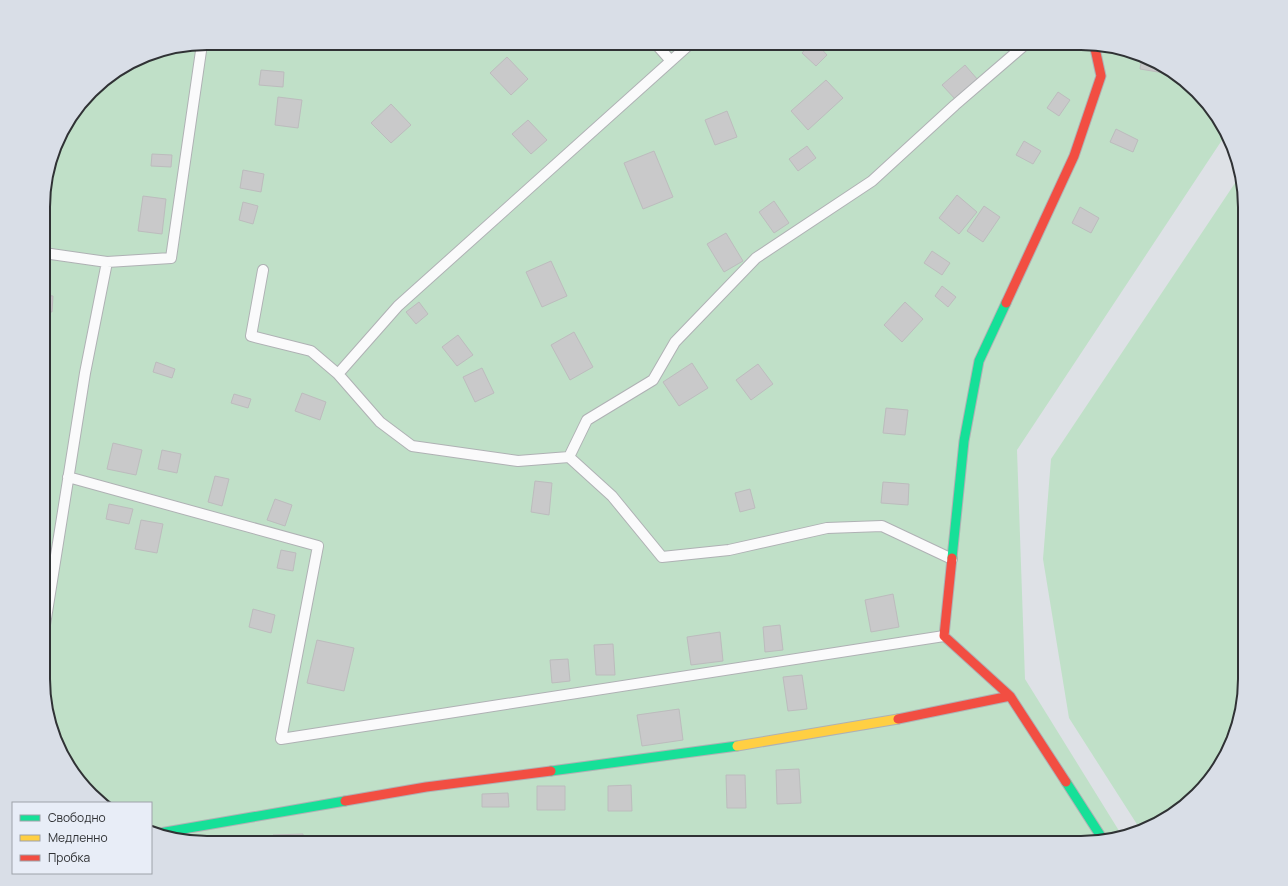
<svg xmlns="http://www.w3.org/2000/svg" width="1288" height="886" viewBox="0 0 1288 886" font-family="Manrope,sans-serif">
<rect width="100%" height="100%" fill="#dee1e6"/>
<!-- green -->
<path fill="#c0e0c8" d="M207 43H1091L1134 52 1181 77 1223 125 1226 134 1017 450 1025 679 1121 834 1081 843H197L151 832V803H102L65 761 44 700V186L60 134 99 84 145 55Z
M1239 177 1245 197V689L1236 732 1211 779 1154 826 1140 829 1069 718 1043 559 1051 459Z"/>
<!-- building -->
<path fill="#c9c9ca" stroke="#bcbcbd" d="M811 43H816L827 55 816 66 802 53Z
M1142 56 1165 68 1164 73 1140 69Z
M507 57 528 79 511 95 490 73Z
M965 65 978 80 956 100 942 85Z
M261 70 284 72 283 87 259 85Z
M826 80 843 98 808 130 791 111Z
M1058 92 1070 100 1059 116 1047 108Z
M278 97 302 100 298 128 275 125Z
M391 104 411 125 391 143 371 123Z
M727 111 737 137 715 145 705 120Z
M528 120 547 140 531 154 512 134Z
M1116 129 1138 140 1133 152 1110 142Z
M1024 141 1041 151 1033 164 1016 155Z
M807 146 816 158 798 171 789 159Z
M654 151 673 197 643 209 624 163Z
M152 154 172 155 171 167 151 166Z
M243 170 264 174 261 192 240 188Z
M957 195 977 212 959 234 939 218Z
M143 196 166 199 162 234 138 231Z
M774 201 789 223 774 233 759 212Z
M243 202 258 206 253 224 239 220Z
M984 206 1000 217 983 242 967 231Z
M1080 207 1099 218 1091 233 1072 223Z
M726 233 743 261 724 272 707 244Z
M932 251 950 263 942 275 924 263Z
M551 261 567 296 542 307 526 272Z
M942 286 956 297 948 307 935 296Z
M44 295 53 296 52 312 44 311Z
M419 302 428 314 416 324 406 312Z
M905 302 923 319 902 342 884 325Z
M574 332 593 367 570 380 551 345Z
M458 335 473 355 457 366 442 347Z
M156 362 175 369 172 378 153 372Z
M692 363 708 388 679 406 663 382Z
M758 364 773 384 751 400 736 380Z
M482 368 494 393 475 402 463 377Z
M302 393 326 402 320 420 295 411Z
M234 394 251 399 248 408 231 403Z
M886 408 908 410 905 435 883 433Z
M44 425H50L46 461H44Z
M113 443 142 450 136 475 107 469Z
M162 450 181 454 177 473 158 469Z
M215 476 229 479 222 506 208 502Z
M535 481 552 483 549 515 531 512Z
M883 482 909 484 908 505 881 503Z
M750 489 755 508 740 512 735 493Z
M275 499 292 505 285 526 267 520Z
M109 504 133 509 129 524 106 519Z
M141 520 163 524 157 553 135 549Z
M281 550 296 553 293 571 277 568Z
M893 594 899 627 871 632 865 600Z
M253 609 275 615 271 633 249 627Z
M780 625 783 650 765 652 763 627Z
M720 632 723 661 691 665 687 637Z
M317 640 354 648 344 691 307 683Z
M613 644 615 675H596L594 645Z
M568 659 570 681 552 683 550 660Z
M802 675 807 709 788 711 783 677Z
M679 709 683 740 642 746 637 715Z
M799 769 801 803 777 804 776 770Z
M726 775H745L746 808H727Z
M631 785 632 811H608V786Z
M537 786H565V810H537Z
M508 793 509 807H482V794Z
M303 834 304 843H274L273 835Z"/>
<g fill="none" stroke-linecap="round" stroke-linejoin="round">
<!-- lane casing -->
<g stroke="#afb1b4" stroke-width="12">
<path id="lane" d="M655 43 671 61
M44 253 107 262 85 373 44 631
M107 262 171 258 202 44
M263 270 251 336 311 351 338 374 380 422 412 446 518 461 569 457 612 496 662 557 729 550 827 528 882 526 952 559
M338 374 398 306 691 43
M569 457 587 420 653 380 675 342 756 258 872 181 955 105 1027 43
M68 477 318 546 281 739 944 636"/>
</g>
<!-- fast casing -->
<g stroke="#afb1b4" stroke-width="11">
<path id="fast" d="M952 558 964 441 979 361 1006 303
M551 771 737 746
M1066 782 1102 838
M154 834 345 801"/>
</g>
<!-- slow casing -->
<g stroke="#afb1b4" stroke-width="11">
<path id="slow" d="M737 746 898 719"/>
</g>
<!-- jam casing -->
<g stroke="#afb1b4" stroke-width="11">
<path id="jam" d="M1006 303 1074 156 1101 76 1094 44
M952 558 944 636 1010 696 1066 782
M898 719 1010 696
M345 801 426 787 551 771"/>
</g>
<!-- lane -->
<use href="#lane" stroke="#fafafb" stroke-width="10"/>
<!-- fast -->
<use href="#fast" stroke="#16e098" stroke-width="9"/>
<!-- slow -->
<use href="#slow" stroke="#ffcf43" stroke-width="9"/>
<!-- jam -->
<use href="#jam" stroke="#f24e42" stroke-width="9"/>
</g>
<!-- crop -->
<path d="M0 0H1288V886H0ZM207 50H1081A157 157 0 0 1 1238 207V679A157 157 0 0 1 1081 836H207A157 157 0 0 1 50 679V207A157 157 0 0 1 207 50Z" fill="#d9dee7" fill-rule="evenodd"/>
<path fill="none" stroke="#303235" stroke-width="2" d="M207 50H1081A157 157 0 0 1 1238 207V679A157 157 0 0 1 1081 836H207A157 157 0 0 1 50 679V207A157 157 0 0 1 207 50Z"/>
<!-- legend -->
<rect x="12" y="802" width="140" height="72" fill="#e8edf7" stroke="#9ea2a9"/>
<rect x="20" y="815" width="20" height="6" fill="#16e098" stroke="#9ea2a9"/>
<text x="48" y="822" font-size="12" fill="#303235">Свободно</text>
<rect x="20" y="835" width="20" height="6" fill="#ffcf43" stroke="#9ea2a9"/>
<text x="48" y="842" font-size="12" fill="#303235">Медленно</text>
<rect x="20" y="855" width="20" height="6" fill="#f24e42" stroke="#9ea2a9"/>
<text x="48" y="862" font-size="12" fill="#303235">Пробка</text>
</svg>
